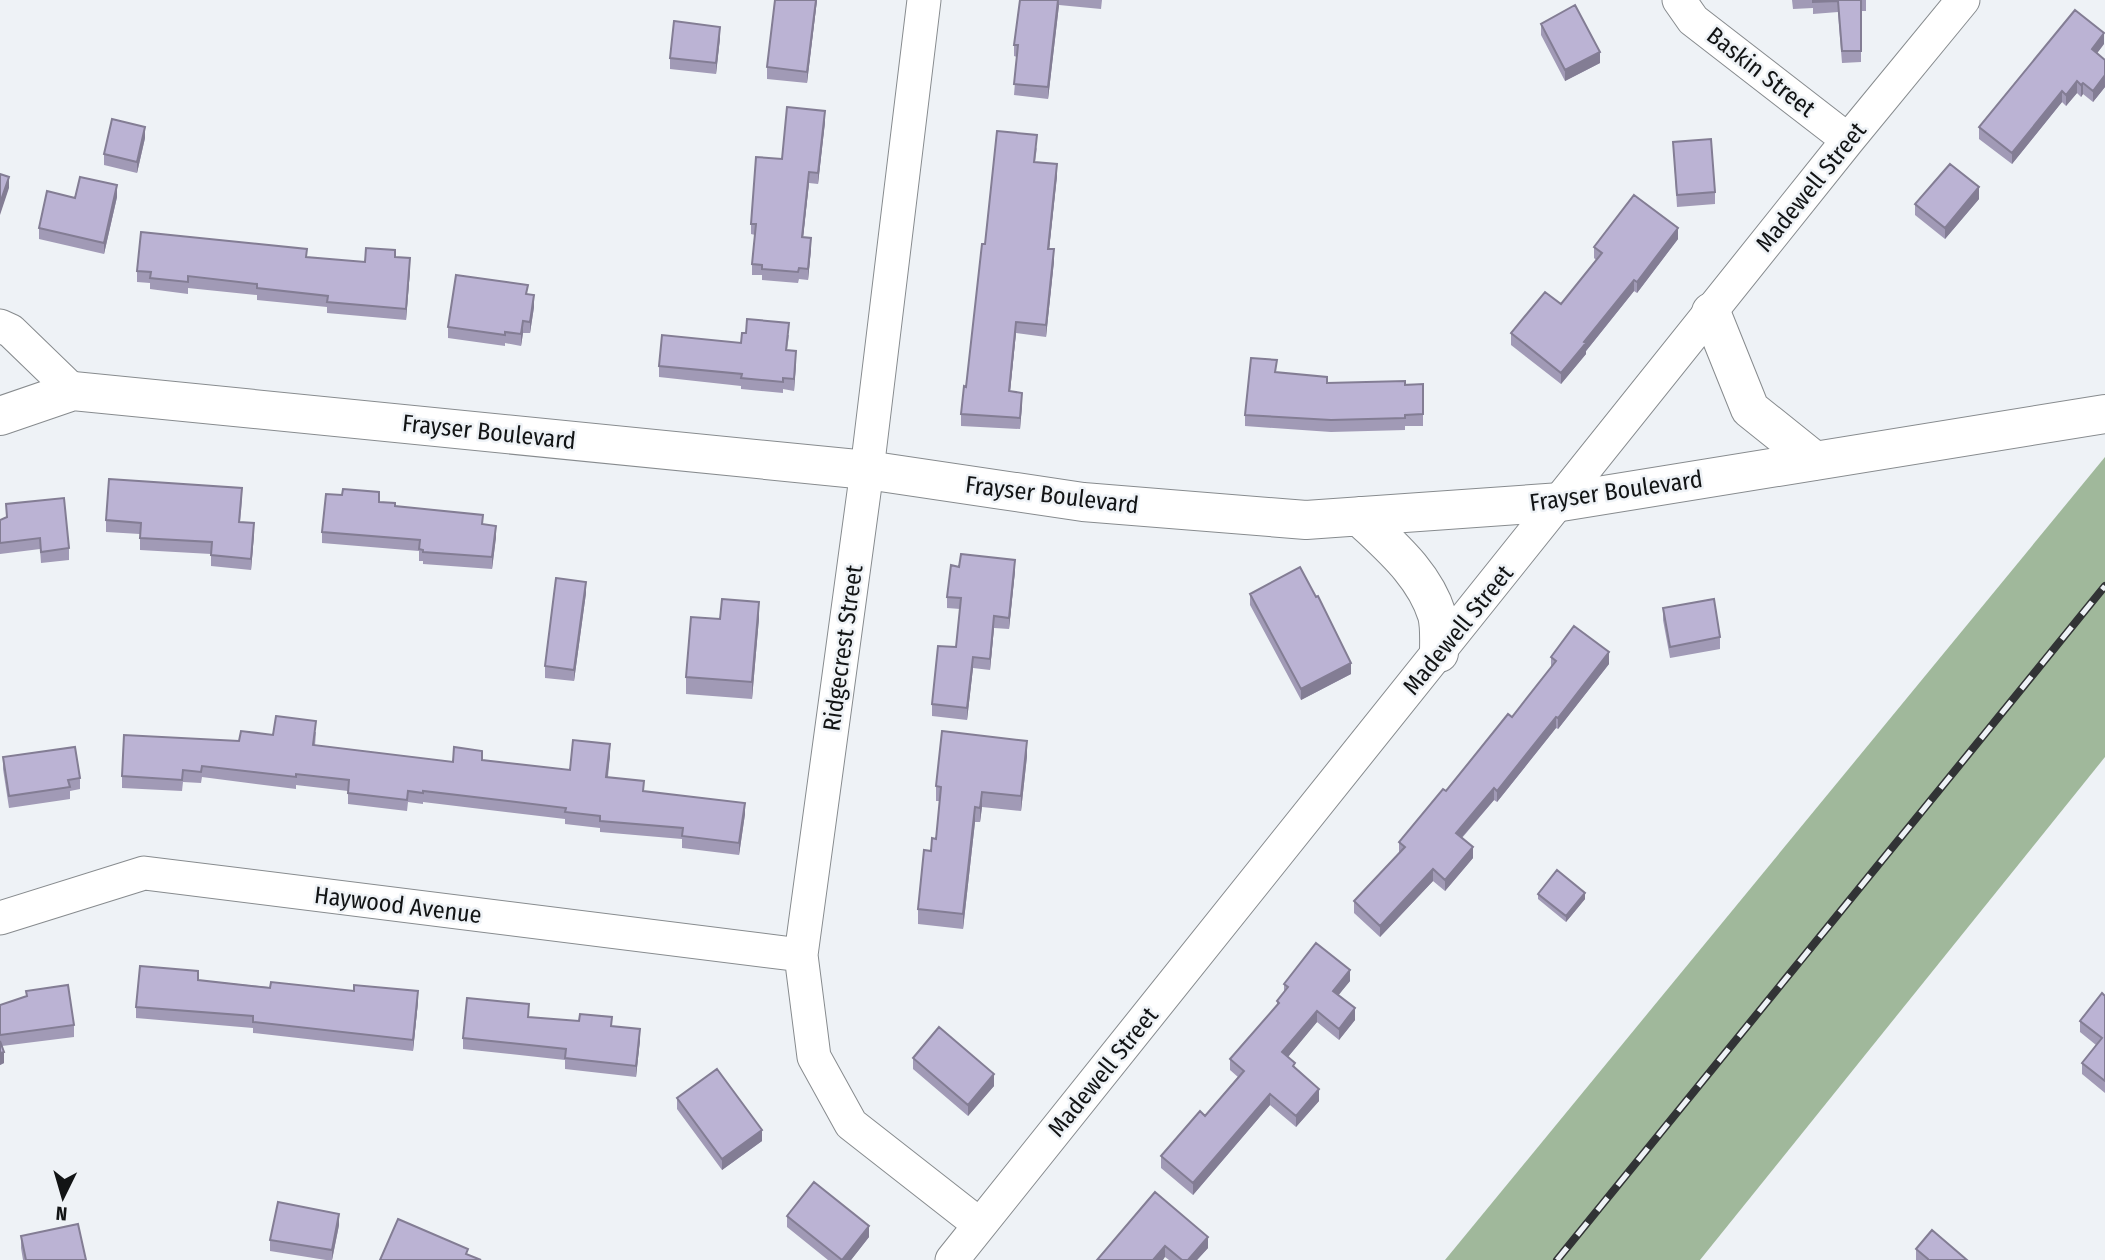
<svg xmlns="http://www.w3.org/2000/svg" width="2105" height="1260" viewBox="0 0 2105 1260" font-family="'Fira Sans Condensed',sans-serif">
<rect width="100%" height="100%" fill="#eef2f6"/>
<!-- forest -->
<path fill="#a0b89b" d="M2105 457V757L1700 1260H1445Z"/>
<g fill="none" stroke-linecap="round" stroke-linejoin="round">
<!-- minor casing -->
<g stroke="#878b8e" stroke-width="35">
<path id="minor" d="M924 0 867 470 801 955 814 1057 851 1124 980 1225
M1679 0 1693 20 1848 140
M0 326 11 331 73 391
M0 918 144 873 801 955
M952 1260 1848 140 1963 0"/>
</g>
<!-- secondary casing -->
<g stroke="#878b8e" stroke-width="40">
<path id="secondary" d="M1711 312 1750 409 1815 461
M0 416 73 391 867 470 1083 502 1306 520 1561 502 2105 414
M1359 516C1389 545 1424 573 1437 615 1440 626 1439 641 1439 653"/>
</g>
<!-- minor -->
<use href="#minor" stroke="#fff" stroke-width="33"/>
<!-- secondary -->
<use href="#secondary" stroke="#fff" stroke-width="38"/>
<!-- rail casing -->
<g stroke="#313335" stroke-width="8">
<path id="rail" d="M1557 1260 2105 586"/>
</g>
<!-- rail -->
<use href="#rail" stroke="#eef2f6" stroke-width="5" stroke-dasharray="16" stroke-linecap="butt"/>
</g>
<!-- wall -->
<path fill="#a19ab6" d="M775 0H817L807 83 767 79V67Z
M1020 0H1102L1101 9 1059 5 1048 99 1014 95 1017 57 1014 56V45Z
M1792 0H1866V11H1861V62L1842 63 1838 12 1813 14V8L1793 9Z
M1541 24 1600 63 1565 81 1541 35Z
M720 38 716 74 670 69V58Z
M2104 44 2097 53 2105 60V87L2093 102 2083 94 2081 97 2077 93 2066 106 2062 102 2012 164 1979 139V127Z
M825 122 818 184 809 183 803 237 811 249 808 280 799 279 798 283 762 280V275H752V264L755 235 751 234V224L782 159Z
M145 138 137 173 104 165V154Z
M1673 142 1715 192V204L1677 207Z
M1037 147 1035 162 1057 176 1049 249 1054 261 1046 337 1016 333 1010 391 1022 404 1020 429 961 426V414L966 387 985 244Z
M117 197 104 254 39 239V228L75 198Z
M1979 199 1945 239 1915 215V204Z
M1678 239 1637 293 1634 291 1586 351V354L1561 384 1511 345V333L1561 304 1596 260 1594 258V247Z
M307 257 365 262 395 257 410 270 406 320 327 313V307L257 300V295L188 288V294L150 289V283L137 282V271Z
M528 295 534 307 530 333H523L521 346 505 343V346L448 338V327Z
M789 335 787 350 796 362 794 391 783 389V393L741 389V386L659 377V366L741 343Z
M1277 372 1327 383 1423 384V426H1405V430L1331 432 1245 426V415Z
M242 500 240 522 254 534 251 570 211 566V554L140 550V534L106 532V520Z
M379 502 483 524 496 537 492 569 423 564V561H419V551L322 543V532Z
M6 504 69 548V560L41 563 40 549 0 554V520L6 517Z
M1015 571 1009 629 994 628 990 670 973 668 967 720 932 716V704L956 647 960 609 947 608V597Z
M586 593 574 681 545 678V666Z
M1250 594 1316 597 1351 674 1301 700 1250 605Z
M1663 608 1720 637V649L1670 658 1663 620Z
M759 618 752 699 686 694V677L720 619Z
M1551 657 1609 664 1558 729 1556 728 1497 802 1494 800 1462 838 1473 858 1445 891 1433 881 1380 937 1354 913V901L1399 853V842L1446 791 1512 717 1551 668Z
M316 732 315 746 453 762 482 760 570 770 610 755 608 777 644 791 745 814 739 855 682 848V839L600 832V828L565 824V819L423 802V804L408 802 407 811 348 804V791L296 785V789L202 777 201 783 183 782 182 791 122 788V776L239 741 273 735Z
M1027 756 1021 811 982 807 980 822H975L963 929 918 924V909L931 851 936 839 940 801H936V786Z
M3 757 80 778V789L70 791V799L9 808 3 769Z
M1538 894 1585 899 1566 922 1538 899Z
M198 980 418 1002 413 1051 253 1033V1028L136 1018V1007Z
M1350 981 1338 995 1355 1020 1339 1040 1317 1022 1288 1057 1319 1101 1296 1127 1270 1105 1193 1195 1161 1168V1156L1205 1116 1238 1077 1230 1070V1059L1277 1005V1001L1284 992V984Z
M26 991 74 1025V1037L2 1046 4 1063 0 1065V1006L26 996Z
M2105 996V1093L2082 1074V1063L2096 1045 2080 1032V1021Z
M529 1017 612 1026 640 1040 636 1077 565 1069V1060L463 1049V1038Z
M913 1058 994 1086 968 1116 913 1069Z
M677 1098 762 1141 722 1170 677 1109Z
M1155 1192 1208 1248 1197 1260H1169L1165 1257Z
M787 1216 869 1237 851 1260H828L787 1227Z
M339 1225 332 1260H326L270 1251V1240Z
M21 1236 86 1260H23L21 1248Z
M1916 1249 1967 1260H1916Z"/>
<!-- shaded-wall -->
<path fill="#837d94" d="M816 0H817L807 83V72Z
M1058 0 1059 5 1048 99V87Z
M720 27V38L716 74V63Z
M2104 33V44L2092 60V49Z
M1600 52V63L1565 81V70Z
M2105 75V87L2093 102V91Z
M2077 81V93L2066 106V95Z
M2083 83V94L2081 97V85Z
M2062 91V102L2012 164V153Z
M825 111V122L818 184V173Z
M145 127V138L137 173V162Z
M1057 164V176L1048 260V249Z
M809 172V183L802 248V237Z
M9 177V188L0 215V203Z
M117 185V197L104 254V243Z
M1979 187V199L1945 239V228Z
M1678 228V239L1637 293V282Z
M811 238V249L808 280V269Z
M1054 249V261L1046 337V325Z
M410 258V270L406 320V309Z
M1634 280V291L1586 351V354L1561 384V373L1584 342Z
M534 295V307L530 333V322Z
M523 321V333L521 346V334Z
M1016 322V333L1009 402V391Z
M796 351V362L794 391V379Z
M1022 393V404L1020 429V418Z
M254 523V534L251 570V559Z
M496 526V537L492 569V557Z
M1015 560V571L1009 629V618Z
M586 582V593L574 681V670Z
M759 602V618L752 699V682Z
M994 616V628L990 670V659Z
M1609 652V664L1558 729V718Z
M973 657V668L967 720V708Z
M1351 663V674L1301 700V689Z
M1556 717V728L1497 802V791Z
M1027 741V756L1021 811V796Z
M610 744V755L606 788V777Z
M1494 788V800L1456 844V833Z
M982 792V807L980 822V808Z
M745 803V814L739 855V843Z
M975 807V822L963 929V914Z
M1473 847V858L1445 891V880Z
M1433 869V881L1380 937V926Z
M1585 893V899L1566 922V916Z
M1350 970V981L1333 1002V991Z
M418 991V1002L413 1051V1040Z
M1355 1008V1020L1339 1040V1029Z
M1317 1011V1022L1282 1064V1052Z
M640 1029V1040L636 1077V1066Z
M4 1052V1063L0 1065V1053Z
M994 1074V1086L968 1116V1105Z
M1319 1089V1101L1296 1127V1116Z
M1270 1094V1105L1193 1195V1183Z
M762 1130V1141L722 1170V1159Z
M339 1214V1225L332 1260V1250Z
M869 1226V1237L851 1260H842Z
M1208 1237V1248L1197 1260H1188Z
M1165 1246V1257L1163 1260H1153Z"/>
<!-- building -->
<path fill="#bbb3d4" stroke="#837d94" stroke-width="2" d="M775 0H816L807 72 767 67Z
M1020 0H1058L1048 87 1014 84 1018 45H1014Z
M1813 0H1861V51H1842L1838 1 1813 2Z
M1575 5 1600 52 1565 70 1541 24Z
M2075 10 2104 33 2092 49 2105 60V75L2093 91 2083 83 2081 85 2077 81 2066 95 2062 91 2012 153 1979 127Z
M674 21 720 27 716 63 670 58Z
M787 107 825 111 818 173 809 172 802 237 811 238 808 269 799 268 798 272 762 269V265L752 264 756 224H751L756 157 782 159Z
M112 119 145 127 137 162 104 154Z
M997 131 1037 135 1034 162 1057 164 1048 249H1054L1046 325 1016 322 1009 391 1022 393 1020 418 961 414 964 386 966 387 982 244H985Z
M1711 139 1715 192 1677 195 1673 142Z
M1950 164 1979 187 1945 228 1915 204Z
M0 174 9 177 0 203Z
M80 177 117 185 104 243 39 228 47 191 75 198Z
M1634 195 1678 228 1637 282 1634 280 1584 342 1586 343 1561 373 1511 333 1545 292 1561 304 1602 253 1594 247Z
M141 232 307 249 306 257 365 262 366 248 395 250V257L410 258 406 309 327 302 328 296 257 288V284L188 276V282L150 278 151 272 137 271Z
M456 275 528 285 526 294 534 295 530 322 523 321 521 334 505 332V335L448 327Z
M747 319 789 323 786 350 796 351 794 379 783 378V382L741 378 742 374 659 366 662 335 741 343 742 333H746Z
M1251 358 1277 360 1275 372 1327 377V383L1405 381V385L1423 384V414L1405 415V418L1331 420 1245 415Z
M109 479 242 488 239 522 254 523 251 559 211 555 212 542 140 538 141 523 106 520Z
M343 489 379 492V502L395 503V506L483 515 482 524 496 526 492 557 423 552V550L419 549 420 540 322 532 326 494 342 495Z
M64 498 69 548 41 552 40 538 0 543V520L7 517 6 504Z
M961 554 1015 560 1009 618 994 616 990 659 973 657 967 708 932 704 938 646 956 647 961 598 947 597 951 565 959 567Z
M1300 567 1316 597 1318 596 1351 663 1301 689 1250 594Z
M556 578 586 582 574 670 545 666Z
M722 599 759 602 752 682 686 677 691 617 720 619Z
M1714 599 1720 637 1670 647 1663 608Z
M1574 626 1609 652 1558 718 1556 717 1497 791 1494 788 1456 833 1473 847 1445 880 1433 869 1380 926 1354 901 1405 847 1399 842 1443 789 1446 791 1508 714 1512 717 1556 661 1551 657Z
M276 716 316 721 313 745 453 762 454 747 482 751V760L570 770 573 740 610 744 606 777 644 781 643 791 745 803 739 843 682 836 683 828 600 821V816L565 812 566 808 423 791V793L408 791 407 800 348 793 349 780 296 774V777L202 766 201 772 183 770 182 780 122 776 124 735 239 741 241 731 273 735Z
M942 731 1027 741 1021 796 982 792 980 808 975 807 963 914 918 909 924 850 931 851 932 838 936 839 941 787 936 786Z
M75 747 80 778 68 780 70 787 9 796 3 757Z
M1557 870 1585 893 1566 916 1538 894Z
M1316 943 1350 970 1333 991 1355 1008 1339 1029 1317 1011 1282 1052 1295 1063 1293 1066 1319 1089 1296 1116 1270 1094 1193 1183 1161 1156 1200 1111 1205 1116 1244 1071 1230 1059 1279 1003 1277 1001 1288 987 1284 984Z
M140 966 198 971V980L270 988 271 982 354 991V985L418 991 413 1040 253 1022V1016L136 1007Z
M68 985 74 1025 0 1035V1005L27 996 26 991Z
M2102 993 2105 996V1081L2082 1063 2102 1038 2080 1021Z
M467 998 529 1004 528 1017 579 1021 580 1014 612 1017 611 1026 640 1029 636 1066 565 1058 566 1049 463 1038Z
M939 1027 994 1074 968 1105 913 1058Z
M0 1041 4 1052 0 1053Z
M717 1069 762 1130 722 1159 677 1098Z
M814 1182 869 1226 842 1260 787 1216Z
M1155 1192 1208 1237 1188 1260H1182L1165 1246 1153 1260H1097Z
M278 1202 339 1214 332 1250 270 1240Z
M398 1219 468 1249 466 1254 481 1260H380Z
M78 1224 86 1260H26L21 1236Z
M1932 1230 1967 1260H1928V1259L1916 1249Z"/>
<g text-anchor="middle" stroke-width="5" stroke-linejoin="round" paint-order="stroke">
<!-- street labels -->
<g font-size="24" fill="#121415" stroke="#eef2f6">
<text transform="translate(1761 72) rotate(38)" y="8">Baskin Street</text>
<text transform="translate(1811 187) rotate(-51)" y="8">Madewell Street</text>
<text transform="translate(489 432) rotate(6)" y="8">Frayser Boulevard</text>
<text transform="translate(1616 491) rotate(-8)" y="8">Frayser Boulevard</text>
<text transform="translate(1052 495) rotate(7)" y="8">Frayser Boulevard</text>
<text transform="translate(1458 630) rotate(-51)" y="8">Madewell Street</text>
<text transform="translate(843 648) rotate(-82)" y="8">Ridgecrest Street</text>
<text transform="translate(398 905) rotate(7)" y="8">Haywood Avenue</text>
<text transform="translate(1103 1072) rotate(-51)" y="8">Madewell Street</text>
</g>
</g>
<!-- north arrow -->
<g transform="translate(63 1197) rotate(185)" stroke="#eef2f6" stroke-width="5" paint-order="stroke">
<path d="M0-5L12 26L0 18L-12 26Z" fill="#121415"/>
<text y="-10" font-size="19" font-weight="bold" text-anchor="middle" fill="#121415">N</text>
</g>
</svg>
